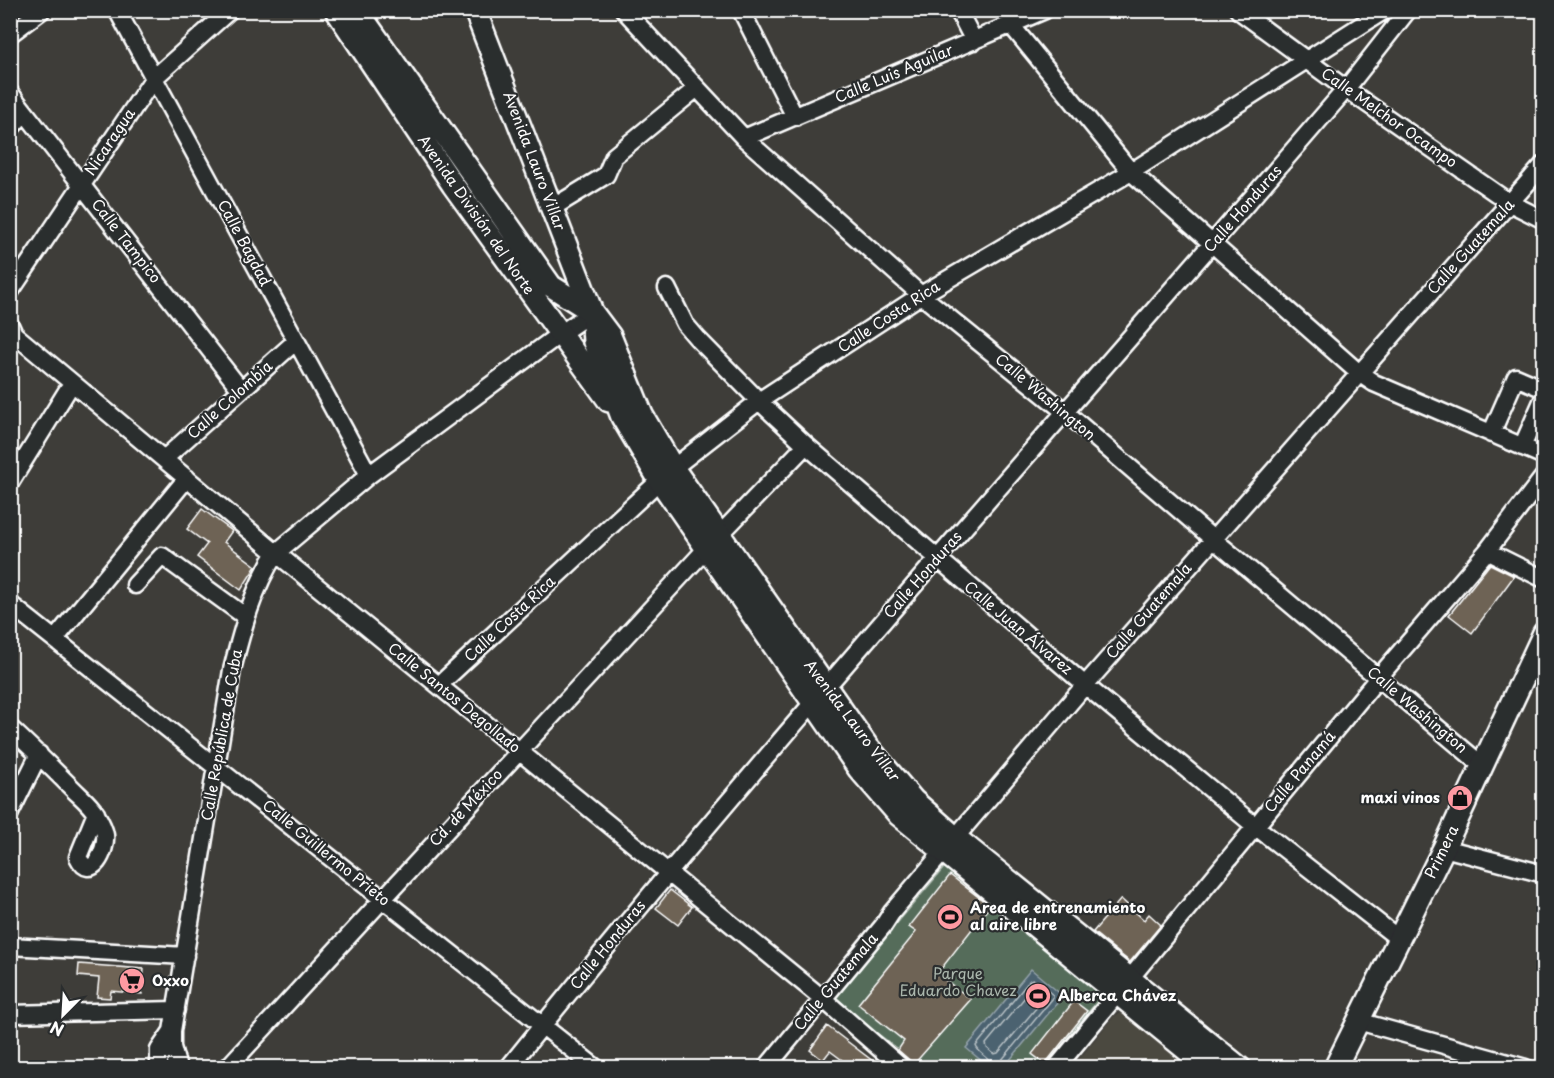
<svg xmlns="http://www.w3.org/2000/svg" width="1554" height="1078" viewBox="0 0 1554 1078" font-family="'Playpen Sans',sans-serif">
<rect width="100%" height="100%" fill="#3e3d39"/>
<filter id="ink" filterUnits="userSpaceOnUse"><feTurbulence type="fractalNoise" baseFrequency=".0167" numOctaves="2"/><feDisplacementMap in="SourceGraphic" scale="12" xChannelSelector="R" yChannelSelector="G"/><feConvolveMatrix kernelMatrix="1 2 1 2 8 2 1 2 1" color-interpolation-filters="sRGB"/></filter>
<g filter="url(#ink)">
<!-- built -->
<path fill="#4c4841" d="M1121 1013 1128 1015 1191 1067 1072 1068 1114 1016Z"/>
<!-- green -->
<path fill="#546c5a" stroke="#aab6ac" stroke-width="1.5" d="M948 863 1105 992 1042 1068 919 1067 920 1065 832 1000Z"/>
<!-- water -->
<path fill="#4b626f" stroke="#93a1a9" stroke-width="1.5" d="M1031 969 1063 996 1004 1067H989L966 1048Z"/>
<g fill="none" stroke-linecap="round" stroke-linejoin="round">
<!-- shore -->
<path stroke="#b7c0c5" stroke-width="1.5" d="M1031 990H1035L1042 996 1043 1000 998 1053 994 1054 987 1048 986 1044Z
M992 1068C992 1057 979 1055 976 1046L1030 980 1033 979 1053 995V998L1001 1061 1000 1068"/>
</g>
<!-- building -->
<path fill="#6e6354" stroke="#fff" stroke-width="1.5" d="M202 509 232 531 224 542 256 566 241 590 197 557 207 544 187 529Z
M1490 564 1514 576 1472 633 1449 615Z
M950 875 990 906 937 974 971 999 914 1064 898 1050 904 1041 858 1004 916 932 909 927Z
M670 890 692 907 678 925 656 908Z
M1121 899 1144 920 1149 914 1161 925 1130 962 1093 932Z
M79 964 144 969 142 994 111 991 110 998 97 997 99 978 78 976Z
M1074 1001 1087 1011 1045 1064 1032 1054Z
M827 1026 882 1068H853L830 1051 823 1060 810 1050Z"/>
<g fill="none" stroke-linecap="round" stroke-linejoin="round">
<!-- minor casing -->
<g stroke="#fff" stroke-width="21">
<path id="minor" d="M117 10 369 475
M624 10 744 138 921 295 1064 411 1213 539 1483 766
M741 10 795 117
M958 10 974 41
M1238 10 1346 89 1510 203 1544 220
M1011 25 1131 172 1359 373 1374 383 1544 456
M10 34 42 10
M10 93 241 390
M10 129 25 112
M744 138 1045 10
M552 208 606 175 614 156 697 88
M667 288 685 324 697 338 759 401 806 445 1085 685 1255 826 1399 939
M10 292 153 79 230 10
M10 325 14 334 276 553 822 998 902 1068
M1491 434 1516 377 1544 389
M1522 447 1544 397
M164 459 296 341
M10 483 72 383
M1487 551 1544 579
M135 585 162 556 246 617
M10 604 596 1068
M55 639 187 478
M1529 666 1544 670
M439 685 673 468 759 401 921 295 1131 172 1385 10
M10 728C32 748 53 769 74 790 81 797 91 805 96 814 99 819 104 829 105 835 107 850 91 884 78 857L96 813
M10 813 39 754
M1444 848 1544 874
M10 946 185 956
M10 1014 176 1010
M1358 1021 1526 1068
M159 1068V1050L172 1031
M178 1068 172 1047V1031L232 670C242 630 253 588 276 553L369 475 560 334 592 312
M227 1068 706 549 806 445
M508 1068C778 733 1066 414 1346 89L1408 10
M766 1068 883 926 892 912 1085 685 1544 164
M1056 1068 1378 678 1487 551 1544 476"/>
</g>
<!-- major casing -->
<g stroke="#fff" stroke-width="26">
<path id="major" d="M336 10 453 185 609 401
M357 10 551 286 592 312
M475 10 592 312 610 336 642 415 673 468 867 746 913 800 956 838 1240 1068
M592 312 594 342 622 417 660 481 859 769 899 815 1209 1068
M1335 1068 1444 848 1544 633"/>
</g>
<!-- minor -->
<use href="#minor" stroke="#2a2d2e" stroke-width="16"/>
<!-- major -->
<use href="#major" stroke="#2a2d2e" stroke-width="21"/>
</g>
</g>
<!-- icons -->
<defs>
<g id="shop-disc" transform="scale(1.35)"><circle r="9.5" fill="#ff9aa2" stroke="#2a2d2e"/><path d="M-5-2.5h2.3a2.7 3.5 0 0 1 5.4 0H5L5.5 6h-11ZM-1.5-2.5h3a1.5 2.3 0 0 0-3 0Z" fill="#111"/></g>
<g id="stadium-disc" transform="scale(1.35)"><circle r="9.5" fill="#ff9aa2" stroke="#2a2d2e"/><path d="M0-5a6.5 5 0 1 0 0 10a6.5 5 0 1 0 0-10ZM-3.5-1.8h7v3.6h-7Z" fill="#111"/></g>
<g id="supermarket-disc" transform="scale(1.35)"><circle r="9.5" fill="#ff9aa2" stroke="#2a2d2e"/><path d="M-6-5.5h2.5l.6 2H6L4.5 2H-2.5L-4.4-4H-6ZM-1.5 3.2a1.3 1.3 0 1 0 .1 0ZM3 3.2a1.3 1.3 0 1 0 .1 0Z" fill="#111"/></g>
</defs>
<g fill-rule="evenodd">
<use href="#shop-disc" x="1460" y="798"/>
<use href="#stadium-disc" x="950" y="917"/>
<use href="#supermarket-disc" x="132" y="981"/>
<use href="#stadium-disc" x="1038" y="996"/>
</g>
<g text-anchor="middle" stroke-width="4.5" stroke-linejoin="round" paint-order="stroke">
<!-- street labels -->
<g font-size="15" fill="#fff" stroke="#2a2d2e">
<text transform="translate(894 74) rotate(-23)" y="5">Calle Luis Aguilar</text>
<text transform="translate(1389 118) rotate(35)" y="5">Calle Melchor Ocampo</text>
<text transform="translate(110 142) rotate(-56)" y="5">Nicaragua</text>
<text transform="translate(534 161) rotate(69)" y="5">Avenida Lauro Villar</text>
<text transform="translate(1243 209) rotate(-49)" y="5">Calle Honduras</text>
<text transform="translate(476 215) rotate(55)" y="5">Avenida División del Norte</text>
<text transform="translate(126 241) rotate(52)" y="5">Calle Tampico</text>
<text transform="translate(244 243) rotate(62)" y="5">Calle Bagdad</text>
<text transform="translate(1471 247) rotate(-48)" y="5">Calle Guatemala</text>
<text transform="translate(889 317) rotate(-33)" y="5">Calle Costa Rica</text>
<text transform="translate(1045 397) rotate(40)" y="5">Calle Washington</text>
<text transform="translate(230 400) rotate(-42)" y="5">Calle Colombia</text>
<text transform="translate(923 575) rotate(-49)" y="5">Calle Honduras</text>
<text transform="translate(1149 611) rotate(-49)" y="5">Calle Guatemala</text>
<text transform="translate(510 619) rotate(-43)" y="5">Calle Costa Rica</text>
<text transform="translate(1018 628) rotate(40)" y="5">Calle Juan Álvarez</text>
<text transform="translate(454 698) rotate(39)" y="5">Calle Santos Degollado</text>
<text transform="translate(1417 710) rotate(40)" y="5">Calle Washington</text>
<text transform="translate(852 721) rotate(53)" y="5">Avenida Lauro Villar</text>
<text transform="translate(222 735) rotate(-80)" y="5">Calle República de Cuba</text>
<text transform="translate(1300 772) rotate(-50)" y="5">Calle Panamá</text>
<text transform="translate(466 808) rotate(-47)" y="5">Cd. de México</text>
<text transform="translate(1442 852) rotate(-64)" y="5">Primera</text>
<text transform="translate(326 853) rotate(39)" y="5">Calle Guillermo Prieto</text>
<text transform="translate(608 945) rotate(-51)" y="5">Calle Honduras</text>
<text transform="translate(836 982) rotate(-50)" y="5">Calle Guatemala</text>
</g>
<!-- poi labels -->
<g font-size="15" font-weight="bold" fill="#fff" stroke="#2a2d2e" text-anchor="start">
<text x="1440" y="803" text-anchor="end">maxi vinos</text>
<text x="970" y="913">Area de entrenamiento<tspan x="970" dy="17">al aire libre</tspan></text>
<text x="152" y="986">Oxxo</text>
<text x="1058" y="1001">Alberca Chávez</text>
</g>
<!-- park labels -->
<g font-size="15" fill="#aab6ac" stroke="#2a2d2e">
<text x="958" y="979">Parque<tspan x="958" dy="17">Eduardo Chavez</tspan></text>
</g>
</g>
<!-- margin -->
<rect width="1554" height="1078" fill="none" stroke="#2a2d2e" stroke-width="36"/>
<rect x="18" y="18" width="1518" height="1042" fill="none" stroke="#fff" stroke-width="2" filter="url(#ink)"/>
<!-- north arrow -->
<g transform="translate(63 1015) rotate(204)" stroke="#2a2d2e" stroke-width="4.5" paint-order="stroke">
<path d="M0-4.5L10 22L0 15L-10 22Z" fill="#ffffff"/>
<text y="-9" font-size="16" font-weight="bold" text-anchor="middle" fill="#ffffff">N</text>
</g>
</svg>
